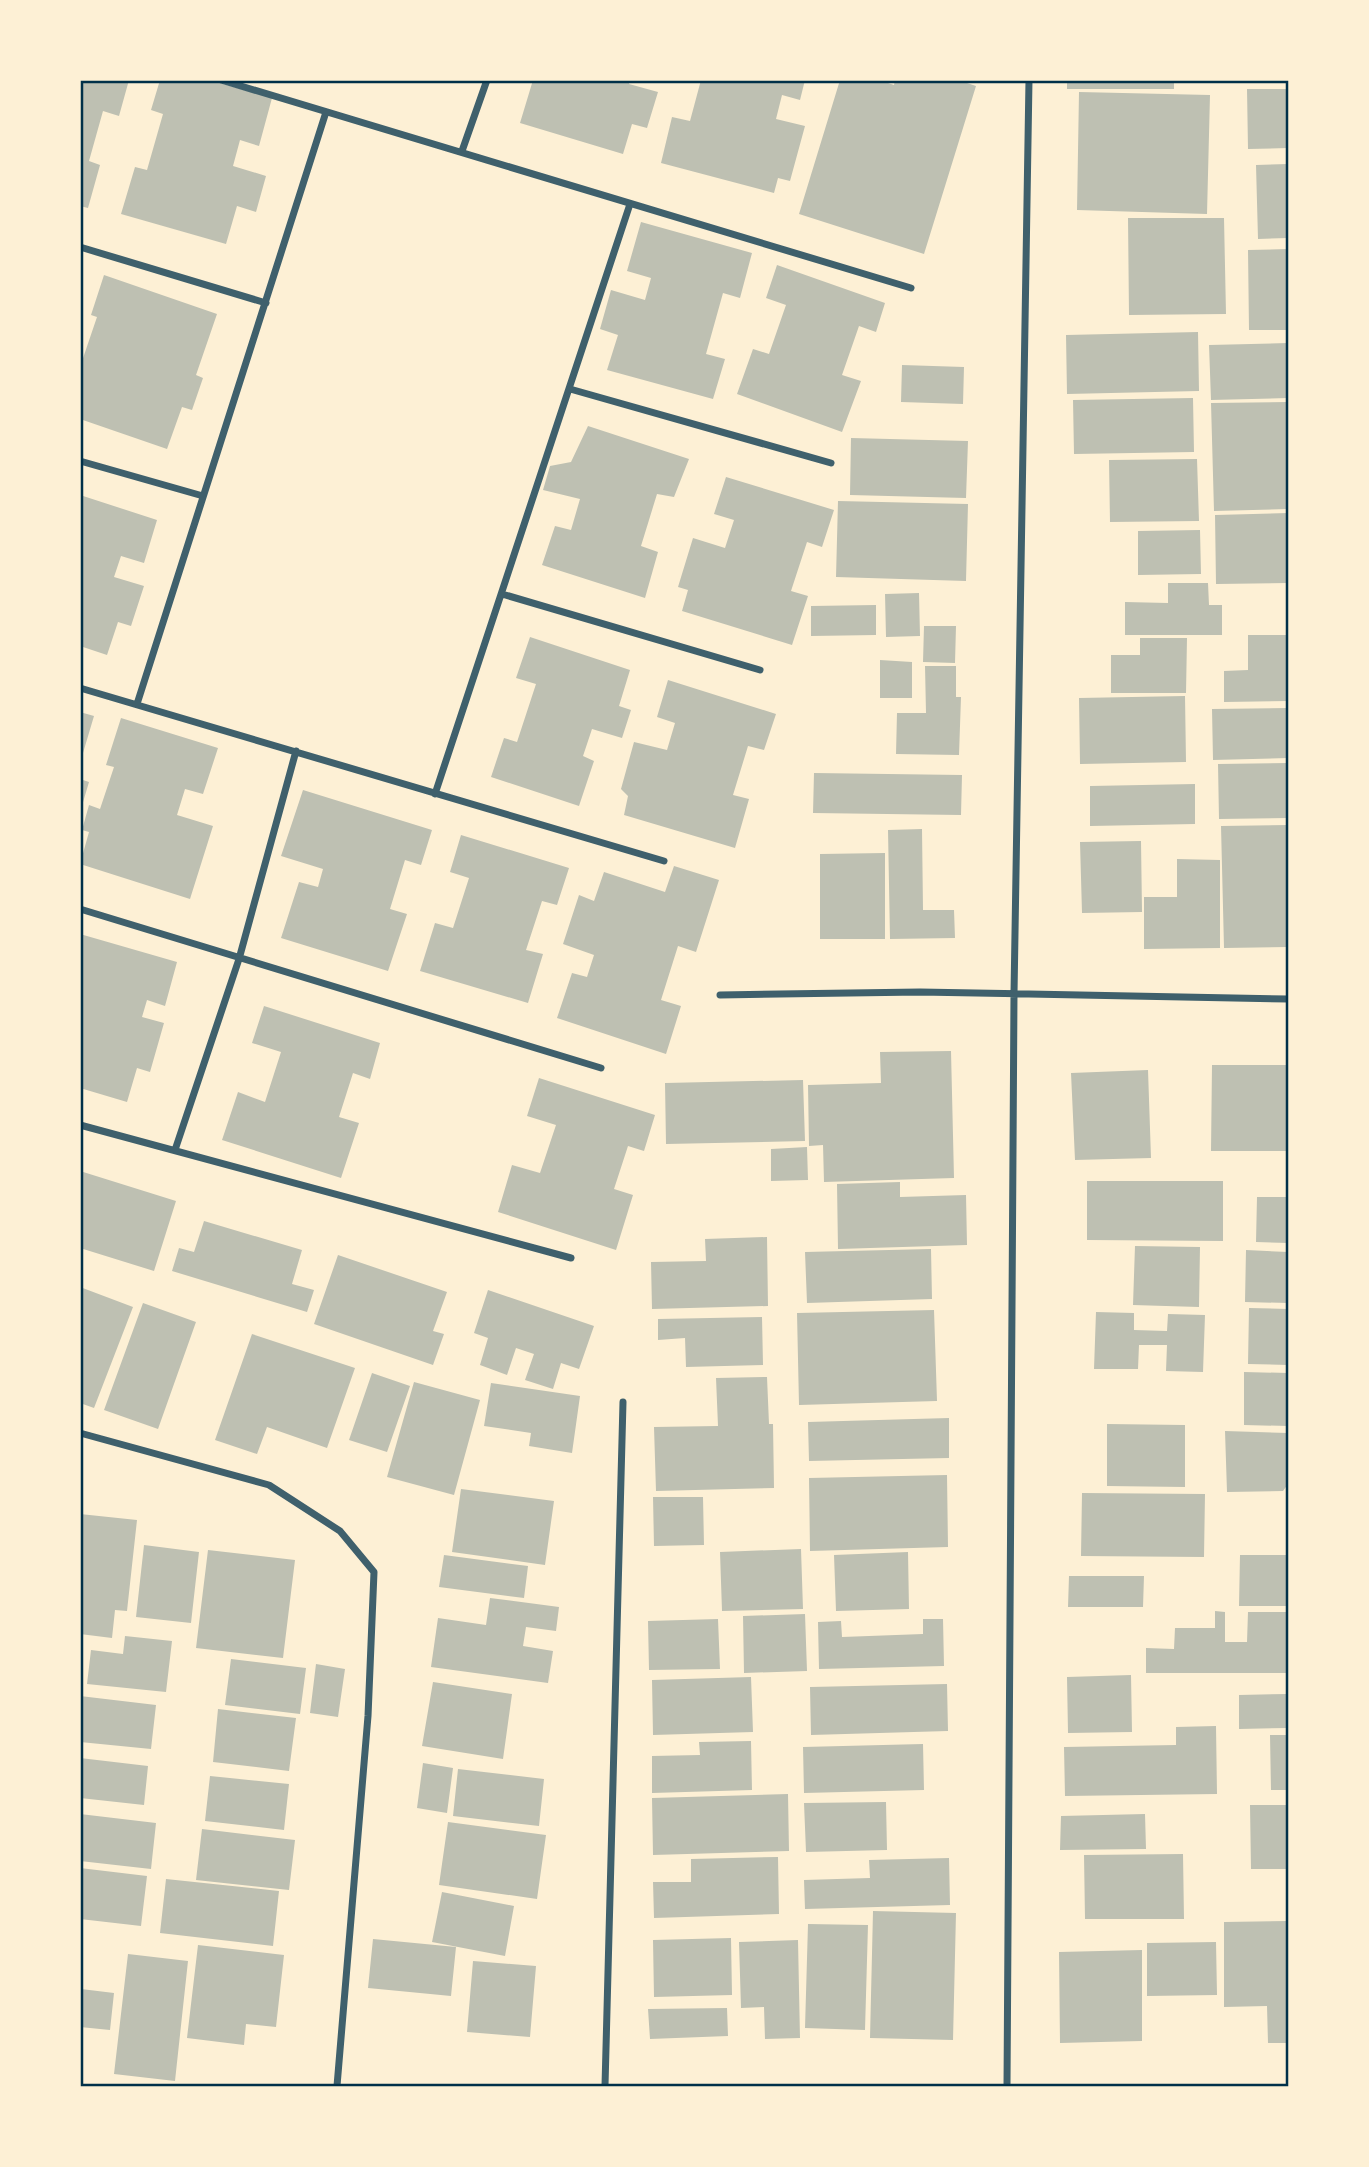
<svg xmlns="http://www.w3.org/2000/svg" width="1369" height="2167" viewBox="0 0 1369 2167" font-family="Karla,sans-serif">
<rect width="100%" height="100%" fill="#fdf0d5"/>
<!-- building -->
<path fill="#bec0b2" d="M80 80H129L119 116 103 111 89 161 100 165 88 208 80 206Z
M160 80H209L272 98 259 146 240 140 233 166 266 176 256 212 237 206 226 244 121 214 135 167 147 170 163 114 151 110Z
M533 80H630L629 84 658 92 647 128 632 124 623 154 520 123Z
M701 80H805L800 100 782 95 776 119 805 126 790 181 778 178 774 193 661 163 672 117 690 121Z
M840 80H879L894 85 895 80H958L976 86 924 254 799 214Z
M1067 80H1174V89H1067Z
M1247 89H1288V148L1248 149Z
M1079 92 1210 95 1207 214 1077 210Z
M1288 164V238L1258 239 1256 165Z
M1128 218H1224L1226 314 1129 315Z
M641 222 752 253 740 298 723 293 706 354 725 359 713 399 607 370 618 335 600 329 611 290 645 300 651 278 627 271Z
M1288 249V330H1249L1248 250Z
M777 265 885 303 876 332 859 326 842 375 861 381 842 432 737 394 753 349 769 354 786 305 766 298Z
M104 275 217 314 196 375 203 378 192 410 182 407 167 449 80 419V367L97 317 91 315Z
M1198 332 1199 391 1067 394 1066 335Z
M1288 343V398L1211 400 1209 345Z
M902 365 964 367 963 404 901 402Z
M1193 398 1194 452 1074 454 1073 400Z
M1288 402V509L1214 511 1211 403Z
M588 426 689 459 674 497 657 494 641 546 658 552 645 598 542 565 555 526 571 530 580 499 543 490 550 466 571 462Z
M851 438 968 441 966 498 850 495Z
M1197 459 1199 521 1110 522 1109 460Z
M726 477 834 510 822 547 807 542 791 591 808 596 792 645 682 611 688 590 678 587 693 538 725 548 734 520 714 514Z
M80 495 157 520 144 563 121 556 114 577 144 586 131 626 118 622 107 655 80 646Z
M838 501 968 504 966 581 836 577Z
M1288 513V583L1216 584 1215 515Z
M1200 530 1201 574 1138 575V531Z
M1168 583H1208L1209 605H1222V635H1125V602L1168 603Z
M919 593 920 636 886 637 885 594Z
M876 605V635L811 636V606Z
M924 626H956L955 663 923 662Z
M1248 635H1288V701L1224 702V671L1248 670Z
M530 637 630 670 619 706 631 710 622 738 592 729 583 756 594 761 579 806 491 777 504 738 517 742 536 684 516 678Z
M1140 638H1187L1186 693H1111V655H1140Z
M880 660 912 662V698H880Z
M925 666H956V697H961L959 755 896 754 897 713H926Z
M668 680 776 714 764 750 748 746 733 795 749 799 735 848 624 815 628 796 621 789 634 742 667 750 675 723 657 717Z
M1185 696 1186 762 1080 764 1079 698Z
M1288 708V758L1213 760 1212 709Z
M80 712 94 716 83 753 80 752Z
M121 718 218 748 203 794 185 789 177 815 213 826 190 899 80 864 89 832 82 830 89 805 100 809 114 767 106 765Z
M1288 763V818L1219 819 1218 764Z
M814 773 962 775 961 815 813 813Z
M80 779 89 782 81 809H80Z
M1195 784V824L1090 826V786Z
M303 790 432 830 421 865 405 860 390 909 407 914 388 971 281 938 299 882 318 887 323 869 281 856Z
M1288 825V947L1224 948 1221 826Z
M922 829 923 910H954L955 938 890 939 888 830Z
M461 835 569 868 557 905 542 901 526 950 543 954 528 1003 420 971 435 923 453 928 469 878 450 872Z
M1141 841 1142 912 1082 913 1080 842Z
M885 853V939H820V854Z
M1177 859 1220 860V948L1144 949V897H1177Z
M674 866 719 880 696 952 678 946 661 1000 681 1006 666 1054 557 1018 572 973 587 977 594 955 563 944 579 895 594 901 604 872 665 892Z
M80 934 177 962 165 1006 147 1000 142 1017 164 1023 150 1072 137 1068 127 1102 80 1088Z
M264 1006 380 1043 370 1079 353 1073 339 1117 359 1123 341 1178 222 1140 238 1092 265 1102 281 1052 252 1043Z
M951 1051 954 1178 824 1182 823 1145 809 1146 808 1085 881 1083 880 1052Z
M1212 1065H1288V1151H1211Z
M1148 1070 1151 1158 1075 1160 1071 1073Z
M539 1078 655 1115 644 1151 628 1146 614 1189 633 1195 616 1250 498 1212 512 1165 540 1173 556 1125 527 1116Z
M803 1080 805 1141 666 1144 665 1083Z
M807 1147 808 1180 771 1181V1149Z
M80 1171 176 1201 154 1271 80 1248Z
M1087 1181H1223V1241L1087 1240Z
M900 1182V1197L966 1195 967 1245 838 1249 837 1184Z
M1257 1197H1288V1243L1256 1242Z
M204 1221 302 1250 292 1284 314 1290 307 1312 172 1271 179 1248 194 1252Z
M767 1237 768 1306 652 1309 651 1262 706 1261 705 1239Z
M1135 1246 1200 1247 1199 1307 1133 1305Z
M931 1249 932 1299 807 1303 805 1252Z
M1246 1250 1288 1252V1303L1245 1302Z
M338 1255 447 1292 433 1331 444 1334 433 1365 314 1324Z
M80 1287 133 1307 94 1408 80 1403Z
M488 1290 594 1326 579 1369 561 1363 553 1389 525 1380 534 1354 516 1348 507 1375 480 1365 488 1338 474 1333Z
M143 1303 196 1322 158 1429 104 1410Z
M1249 1308 1288 1309V1365L1248 1364Z
M934 1310 937 1401 799 1405 797 1313Z
M1096 1312 1134 1313V1330L1167 1331 1168 1314 1205 1315 1203 1372 1166 1371 1167 1345H1139L1138 1369H1094Z
M762 1317 763 1365 686 1367 685 1338 658 1340V1319Z
M252 1334 355 1368 327 1448 267 1427 257 1454 215 1440Z
M1244 1372 1288 1373V1426L1244 1425Z
M372 1373 410 1386 387 1452 349 1440Z
M767 1377 769 1424H773L774 1488 656 1491 654 1427 718 1426 716 1378Z
M414 1382 480 1400 454 1495 387 1477Z
M491 1383 580 1396 572 1453 529 1446 531 1433 484 1426Z
M949 1418V1458L809 1461 808 1422Z
M1107 1424 1185 1425V1487L1107 1486Z
M1225 1431 1288 1433V1484L1283 1491 1227 1492Z
M947 1475 948 1547 810 1551 809 1478Z
M461 1489 554 1501 545 1565 452 1552Z
M1082 1493 1205 1494 1204 1557 1081 1556Z
M653 1497H703L704 1545 654 1546Z
M80 1514 137 1520 127 1611 115 1610 112 1638 80 1634Z
M144 1545 199 1552 191 1623 136 1617Z
M801 1549 803 1609 722 1611 720 1552Z
M208 1550 295 1560 283 1658 196 1648Z
M908 1552 909 1609 836 1611 834 1555Z
M444 1555 528 1566 524 1598 439 1587Z
M1240 1555H1288V1606H1239Z
M1069 1576H1144L1143 1607H1068Z
M490 1598 559 1607 556 1631 526 1627 523 1646 553 1651 548 1683 431 1667 438 1618 486 1625Z
M1215 1611 1225 1612V1642H1247L1248 1612H1288V1673H1146V1648L1174 1649 1175 1628H1215Z
M805 1614 807 1671 744 1673 743 1616Z
M718 1619 720 1669 649 1670 648 1621Z
M923 1619H943L944 1666 819 1669 818 1622 841 1621 842 1637 923 1634Z
M125 1636 172 1641 166 1692 87 1684 91 1650 123 1654Z
M231 1659 306 1668 300 1714 225 1705Z
M316 1664 345 1669 338 1717 310 1713Z
M1131 1675 1132 1732 1068 1733 1067 1677Z
M751 1677 753 1732 653 1735 652 1680Z
M433 1682 512 1694 503 1759 422 1746Z
M947 1684 948 1731 811 1735 810 1687Z
M1288 1694V1728L1239 1729V1695Z
M80 1696 156 1705 151 1749 80 1742Z
M218 1709 296 1718 289 1771 213 1762Z
M1216 1726 1217 1794 1065 1796 1064 1747 1176 1745V1727Z
M1270 1735H1288V1790H1271Z
M751 1741 752 1790 652 1793V1756L700 1755 699 1742Z
M923 1744 924 1790 804 1793 803 1747Z
M80 1758 148 1766 144 1805 80 1798Z
M423 1763 453 1768 447 1813 417 1808Z
M458 1769 544 1779 539 1826 453 1816Z
M210 1776 289 1784 284 1830 205 1821Z
M788 1794 789 1851 653 1855 652 1798Z
M886 1802 887 1850 806 1852 804 1803Z
M1250 1805H1288V1869H1251Z
M80 1814 156 1823 151 1869 80 1861Z
M1145 1814 1146 1849 1060 1850 1061 1816Z
M448 1822 546 1835 537 1899 439 1885Z
M202 1829 295 1840 289 1890 196 1880Z
M1183 1854 1184 1919H1085L1084 1855Z
M778 1857 779 1914 654 1918 653 1882H691V1859Z
M949 1858 950 1905 805 1909 804 1880 870 1878 869 1860Z
M80 1868 147 1876 141 1926 80 1919Z
M166 1879 279 1891 273 1946 160 1933Z
M442 1892 514 1906 505 1956 432 1942Z
M873 1911 956 1913 953 2040 870 2038Z
M1288 1921V2043H1268L1267 2006 1224 2007V1922Z
M808 1924 868 1925 865 2030 805 2028Z
M731 1938 732 1995 654 1997 653 1940Z
M373 1939 456 1947 451 1996 368 1988Z
M798 1940 800 2038 765 2039 764 2007 741 2008 739 1942Z
M1216 1942 1217 1995 1147 1996V1943Z
M198 1945 284 1955 276 2027 246 2024 244 2045 187 2038Z
M1142 1950V2041L1060 2043 1059 1952Z
M128 1954 188 1961 175 2081 114 2074Z
M473 1961 536 1966 530 2037 467 2032Z
M81 1989 114 1993 110 2030 80 2027Z
M727 2008 728 2036 650 2039 648 2009Z"/>
<g fill="none" stroke-linecap="round" stroke-linejoin="round">
<!-- minor -->
<path stroke="#3f606c" stroke-width="7" d="M221 80 911 288
M462 151 487 80
M80 247 266 303
M570 389 831 463
M80 461 203 496
M502 594 760 670
M80 688 664 861
M137 704 326 112
M435 794 630 204
M80 909 601 1068
M720 995 920 992 1288 999
M80 1125 571 1258
M175 1150 239 959 296 751
M80 1433 269 1485 340 1531 374 1572 368 1716 337 2086
M605 2086 623 1402
M1007 2086 1014 994 1029 80"/>
</g>
<!-- border -->
<rect width="1369" height="2167" fill="none" stroke="#fdf0d5" stroke-width="164"/>
<rect x="82" y="82" width="1205" height="2003" fill="none" stroke="#003049" stroke-width="2.5"/>
</svg>
